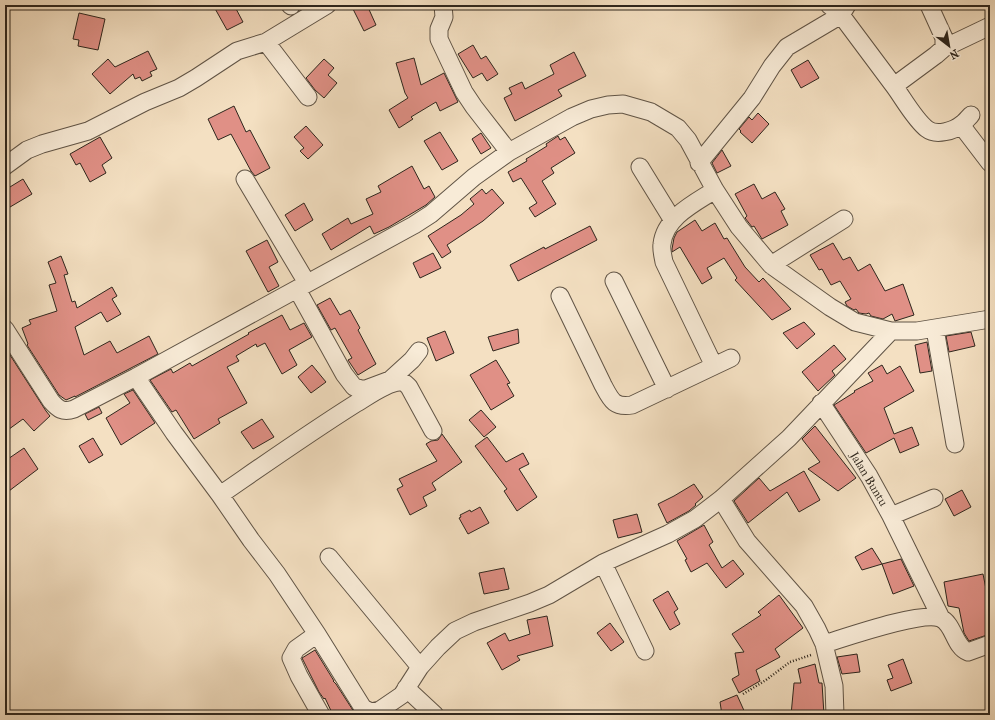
<svg xmlns="http://www.w3.org/2000/svg" width="995" height="720" viewBox="0 0 995 720" font-family="'IM FELL French Canon',serif">
<rect width="100%" height="100%" fill="#f4e0c2"/>
<filter id="stains"><feTurbulence type="fractalNoise" baseFrequency=".005" numOctaves="4"/><feColorMatrix values="0 0 0 0 .2 0 0 0 0 .09 0 0 0 0 .02 0 0 0 .5 -.17"/></filter>
<radialGradient id="worn" r=".72"><stop offset=".6" stop-color="#630" stop-opacity="0"/><stop offset="1" stop-color="#630" stop-opacity=".3"/></radialGradient>
<!-- building -->
<path fill="#e09086" stroke="#2e261d" d="M213 5H234L243 22 227 30Z
M351 5H367L376 25 364 31Z
M79 13 105 19 98 50 78 46 79 40 73 39Z
M473 45 481 59 486 56 498 74 487 81 482 73 473 78 458 54Z
M148 51 157 69 150 72 152 76 142 81 140 77 135 79 133 74 110 94 92 74 108 59 115 67Z
M574 52 586 76 558 90 562 96 515 121 504 98 512 94 509 88 522 82 525 89 554 74 550 65Z
M414 58 421 85 444 73 458 102 440 111 436 102 411 117 413 119 399 128 389 110 408 98 405 93 396 63Z
M324 59 334 68 328 75 337 83 324 98 315 90 306 78Z
M808 60 819 78 801 88 791 70Z
M234 106 246 132 250 130 270 168 255 176 251 171 231 134 218 140 208 119Z
M758 113 769 124 752 143 740 132 741 131 739 129 749 117 752 120Z
M306 126 323 145 308 159 300 151 304 148 294 137Z
M440 132 458 161 442 170 424 141Z
M481 133 491 148 481 154 472 139Z
M558 136 560 140 565 137 575 153 551 168 554 173 542 181 556 204 535 217 529 208 537 203 521 178 513 182 508 172 527 161 526 159 547 146 546 144Z
M100 137 112 158 102 165 106 173 90 182 80 163 76 165 70 154Z
M722 150 731 166 717 173 712 163Z
M412 166 424 189 429 186 435 197 426 205 389 227 374 234 370 226 331 250 322 234 348 218 351 224 373 214 366 199 381 192 378 186Z
M23 179 32 194 5 210V190Z
M754 184 762 199 775 192 785 209 781 211 788 225 762 239 754 226 752 227 745 218 747 216 735 194Z
M482 189 486 194 492 189 504 203 483 221 447 245 451 252 442 258 428 236 461 215 474 204 470 199Z
M304 203 313 220 295 231 285 215Z
M695 220 702 231 715 223 724 239 727 238 745 267 759 282 763 278 791 309 772 320 735 280 737 278 724 258 707 268 712 278 702 284 680 247 672 252V249L674 238 677 232Z
M590 226 597 240 518 281 510 265 544 247 545 249Z
M267 240 278 262 269 267 279 286 268 292 246 251Z
M833 243 843 260 850 257 858 271 870 264 885 291 903 284 914 315 895 321 892 314 883 319 871 316 869 313 866 314 859 313 856 309 854 310 847 306 845 302 851 299 840 281 831 285 822 269 819 270 810 255Z
M433 253 441 268 420 278 413 263Z
M61 256 68 274 64 275 72 302 75 301 77 308 112 287 117 296 112 299 121 314 107 322 101 312 75 327 84 355 110 341 117 353 149 336 158 354 75 397V396L66 400 59 395 27 345 28 344 22 328 31 324 29 320 57 311 49 285 56 283 48 262Z
M330 298 340 315 350 310 360 328 358 330 376 364 358 375 348 360 352 358 335 328 331 330 317 305Z
M282 315 290 330 304 323 312 337 289 350 297 365 282 374 265 343 257 347 256 344 236 356 239 361 227 367 247 403 218 419 220 423 194 439 176 410 172 412 150 380 171 369 173 373 190 363 192 366 249 334 248 333Z
M804 322 815 334 797 349 783 333Z
M518 329 519 343 493 351 488 337Z
M445 331 454 353 436 361 427 338Z
M971 332 975 346 949 352 946 336Z
M927 342 932 371 920 373 915 345Z
M834 345 846 359 832 371 835 375 818 391 802 372Z
M10 355 46 411 50 416 34 431 23 419 5 432V358Z
M496 360 510 383 507 384 514 396 491 410 470 375Z
M312 365 326 382 311 393 298 377Z
M882 365 887 374 900 366 914 391 884 408 894 434 912 427 919 445 900 453 894 438 866 453 834 405 855 392 854 391 873 381 868 373Z
M133 390 155 423 121 445 106 418 130 403 124 394Z
M99 407 102 413 88 420 85 414Z
M481 410 496 427 484 437 469 420Z
M262 419 274 437 253 449 241 432Z
M815 426 856 478 838 491 808 469 820 462 802 439Z
M442 434 462 462 432 483 436 490 423 497 427 506 410 515 397 489 403 486 399 479 437 461 426 444 431 441 438 440Z
M487 437 506 462 523 453 529 464 519 469 537 497 517 511 504 491 507 489 475 446Z
M93 438 103 455 89 463 79 446Z
M24 448 38 469 5 494V461Z
M804 471 820 500 799 512 787 492 748 523 734 501 759 478 770 491Z
M694 484 703 497 695 504 696 505 689 511 667 523 658 504 674 496Z
M962 490 971 507 954 516 945 499Z
M480 507 489 523 468 534 459 518 461 517 460 515 470 510 471 512Z
M637 514 642 532 618 538 613 520Z
M704 525 713 542 709 545 722 568 733 560 744 574 726 588 707 563 691 572 685 560 687 559 677 541Z
M872 548 882 564 862 570 855 557Z
M901 559 914 586 893 594 882 564Z
M504 568 509 589 484 594 479 573Z
M983 574 990 609V634L969 641 964 633 959 608 948 606 944 582Z
M668 591 678 609 674 612 680 624 670 630 653 600Z
M779 595 803 628 775 649 780 657 756 670 760 681 739 693 732 679 739 675 735 653 744 652 732 634 761 615 758 612Z
M547 616 553 646 517 656 520 660 502 670 487 643 505 633 509 641 530 634 527 620Z
M610 623 624 642 611 651 597 633Z
M315 650 334 681H333L336 684 356 715H333L325 698 324 699 319 692 302 658Z
M857 654 860 672 842 674 837 657Z
M903 659 912 683 891 691 887 680 893 678 888 665Z
M815 664 819 683H822L824 715H791L794 683H801L798 669Z
M737 695 746 715H722L720 702Z"/>
<g fill="none" stroke-linecap="round" stroke-linejoin="round">
<!-- minor casing -->
<g stroke="#605446" stroke-width="19">
<path id="minor" d="M290 5 291 6
M443 5 444 17 439 29V39L464 92 474 107 509 152
M829 5 841 15 894 86
M929 5 944 38V48L936 55 894 86C903 98 915 120 927 129 936 136 954 131 962 124 965 122 968 118 971 115
M266 42 308 97
M944 48 990 26
M961 125 990 163
M699 163 752 98 772 66 787 47 841 15 847 5
M5 166 27 150 42 144 88 131 145 102 179 88 196 78 237 51 266 42 327 5
M640 167 672 219
M245 179 307 283
M715 190C695 203 665 217 662 244 661 249 663 256 664 262L714 366 731 358
M771 265 844 219
M614 281 667 389
M297 289 344 374 354 387 361 389H366L390 380 412 360 419 351
M560 296 603 385C611 400 614 408 632 405L714 366
M5 329 51 401C58 409 63 413 74 409L136 377 414 225 431 214 474 177 509 152 572 117 591 109 608 105 623 104 651 112 678 128 688 140 715 190 739 227 771 265 830 307 855 322 891 331H917L990 319
M935 329 955 444
M136 377 174 433 220 495 251 540 277 574 317 634 296 649 291 658 299 676 321 715
M821 403 869 476 891 516 934 498
M220 495C265 464 309 433 355 404 366 398 388 381 401 382 405 382 406 384 409 387L433 431
M721 499 747 541 804 606 817 629 824 644 834 686 835 715
M891 516 941 618
M329 557 420 667
M603 563 645 651
M317 634 363 708 371 712 380 710 402 695 420 667 438 647 455 631 474 622 530 603 549 595 603 563 668 534 695 519 721 499 789 438 891 331
M824 644C847 637 921 611 940 618 954 623 954 647 968 652L990 644
M406 688 435 715"/>
</g>
<!-- path -->
<path stroke="#2e261d" stroke-width="2.5" stroke-dasharray="1 2" stroke-linecap="butt" d="M743 694 766 680 790 662 811 655"/>
<!-- minor -->
<use href="#minor" stroke="#f8ebd7" stroke-width="17"/>
</g>
<g text-anchor="middle" stroke-width="3" stroke-linejoin="round" paint-order="stroke">
<!-- street labels -->
<g font-size="12" fill="#2e261d" stroke="#f8ebd7">
<text transform="translate(869 479) rotate(59)" y="4">Jalan Buntu</text>
</g>
</g>
<!-- margin -->
<rect width="995" height="720" fill="none" stroke="#f4e0c2" stroke-width="20"/>
<rect x="6" y="6" width="983" height="708" fill="none" stroke="#2e261d" stroke-width="2"/>
<rect x="10" y="10" width="975" height="700" fill="none" stroke="#2e261d"/>
<!-- north arrow -->
<g transform="translate(949 46) rotate(149)" stroke="#f8ebd7" stroke-width="3" paint-order="stroke">
<path d="M0-3L7 15L0 10L-7 15Z" fill="#2e261d"/>
<text y="-6" font-size="11" font-weight="bold" text-anchor="middle" fill="#2e261d">N</text>
</g>
<rect width="100%" height="100%" filter="url(#stains)"/>
<rect width="100%" height="100%" fill="url(#worn)"/>
</svg>
